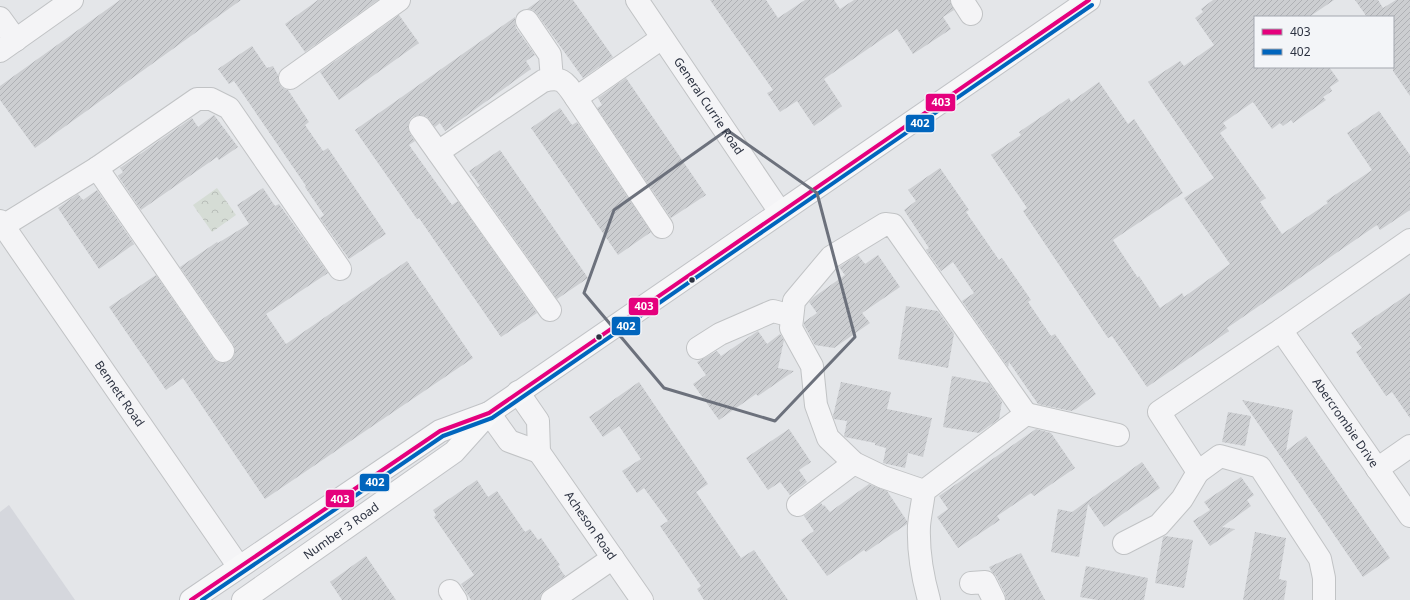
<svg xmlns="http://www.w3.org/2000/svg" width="1410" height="600" viewBox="0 0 1410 600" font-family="'Noto Sans',sans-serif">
<defs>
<pattern id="park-crowns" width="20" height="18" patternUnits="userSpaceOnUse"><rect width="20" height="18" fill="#d5dcd5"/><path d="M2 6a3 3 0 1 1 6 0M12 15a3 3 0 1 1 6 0" fill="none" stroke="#b7bdb8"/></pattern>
<pattern id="building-hatch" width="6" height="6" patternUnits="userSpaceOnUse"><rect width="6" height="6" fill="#ccced1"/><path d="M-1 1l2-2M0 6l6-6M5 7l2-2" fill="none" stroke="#afb1b5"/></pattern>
</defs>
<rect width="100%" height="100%" fill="#e4e6e9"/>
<!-- built -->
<path fill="#d5d7dd" d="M9 505 75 600H0V512Z"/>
<!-- park -->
<path fill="url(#park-crowns)" d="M217 188 236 215 212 232 193 205Z"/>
<!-- building -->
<path fill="url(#building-hatch)" d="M120 0H241L35 148 0 100V86Z
M318 0H378L305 52 285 24Z
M540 0H573L613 57 583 78 537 14 533 10 527 9Z
M710 0H766L778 18 805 0H834L840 9 854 0H950L954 10 943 17 951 29 913 54 897 29 824 79 842 106 814 126 797 101 780 112 767 93 773 90Z
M1213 0H1334L1309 17H1255V67H1329L1339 81 1330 87 1332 91 1323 97 1326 100 1293 123 1291 120 1283 126 1280 123 1272 129 1253 102 1223 123 1227 128 1220 133 1266 198 1260 202 1282 234 1328 203 1326 201 1372 170 1347 133 1379 111 1410 155V210L1380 230 1377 225 1227 328 1229 331 1147 387 1112 336 1108 338 1023 211 1027 208 991 155 1021 135 1019 132 1069 98 1071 102 1099 82 1128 124 1134 119 1183 193 1113 240 1138 278 1139 276 1160 308 1182 293 1184 297 1230 264 1184 198 1214 178 1148 82 1180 61 1184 66 1214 45 1195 18 1203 12 1201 9Z
M1355 0H1378L1383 8 1396 0H1410V96L1393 71V17H1367Z
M399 15 419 43 339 100 320 72Z
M515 17V22L516 28 535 55 526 61 531 69 445 131 440 123 435 127 426 116 419 115 412 117 409 121 408 128 410 134 415 141 409 145 452 205 458 201 537 313 501 337 419 218 417 219 355 130Z
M252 46 267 68 273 66 278 75V80L280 85 284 89 288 90 309 122 305 125 323 151 328 148 386 234 349 259 320 218 324 215 305 187 306 186 234 81 229 84 218 69Z
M626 78 706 195 671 218 597 108 602 105 598 98Z
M560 108 572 125 577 122 651 232 618 255 531 128Z
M214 115 238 147 219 160 217 157 141 210 118 176 123 172 120 168 192 118 198 127Z
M500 150 588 278 557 299 478 187 480 186 469 171Z
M940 168 969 210 966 212 999 260 1002 258 1031 300 1028 302 1051 336 1055 334 1096 394 1076 409 1071 411 1038 404 1009 362 1008 367 962 301 974 293 953 262 941 271 926 250 929 248 904 210 916 201 908 190Z
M263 188 275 206 279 204 328 273 266 314 286 344 407 261 473 358 265 499 183 378 166 390 109 307 156 275 213 358 217 362 224 363 230 361 234 356 235 350 233 344 180 267 217 242 218 243 249 224 237 205Z
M97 190 134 244 99 269 58 208 78 194 83 200Z
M858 255 865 264 878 255 900 287 862 313 870 323 834 348 815 345 804 325V322L817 313 809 302 814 297 845 275 839 267Z
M1410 293V418L1392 392 1386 396 1356 352 1362 348 1351 333Z
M906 306 938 311 954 334 948 368 898 359Z
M758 331 767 344 780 334 784 340 778 368 794 371 758 396 756 394 719 420 693 384 706 375 697 362 717 351 721 356Z
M952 376 989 383 1002 402 999 419 979 433 943 427Z
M639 382 708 484 696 492 741 558 754 550 788 600H704L697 589 701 586 660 526 668 521 644 488 637 493 622 471 641 459 619 426 603 437 589 417Z
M841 382 891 392 887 409 932 418 923 457 908 453 905 468 883 463 886 448 875 445V443L845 437 844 436 847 421 834 419 833 416Z
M1242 400 1293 410 1286 451 1306 436 1390 558 1363 577Z
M1228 412 1251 416 1245 446 1222 442Z
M789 429 811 462 799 470 807 482 790 495 780 482 768 490 746 458Z
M1036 429 1051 433 1075 468 1034 496 1031 493 997 516 1000 520 958 548 937 517 948 509 939 496Z
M1142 462 1160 488 1104 527 1088 504 1079 557 1051 552 1058 509 1072 512Z
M1241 477 1254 495 1247 500 1251 506 1222 527 1235 529 1210 546 1193 521 1210 510 1204 502Z
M477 480 488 497 497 491 525 532 530 529 538 540 541 538 560 565 558 566 565 576 545 590 541 594 540 600H471L461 584 474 575 434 517 436 515 433 510Z
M869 484 887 491 907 521V524L866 552 864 550 827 576 801 540 814 531 804 516 821 503 823 506 824 505 830 512Z
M1255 532 1286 538 1279 579 1287 581 1284 600H1243Z
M1165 536 1193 540 1184 588 1155 583 1163 537Z
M1021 553 1045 600H1006L1005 594 996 576 992 572 989 567Z
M366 556 396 600H342L330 582Z
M1086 566 1148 578 1144 600H1097L1080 597Z"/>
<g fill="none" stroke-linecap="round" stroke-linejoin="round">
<!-- minor casing -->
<g stroke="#c1c3c5" stroke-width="24">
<g id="minor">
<path id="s1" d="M637 0 780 212"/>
<path d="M962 0 971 14"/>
<path d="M0 18 16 40"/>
<path d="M527 21 550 55 552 79"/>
<path d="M0 51 72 0"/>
<path d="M290 78 399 0"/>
<path d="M576 98 662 38"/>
<path d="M420 127 550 310"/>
<path d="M438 152 543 81C563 76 565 82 576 98L662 227"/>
<path d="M97 168 223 351"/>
<path id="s2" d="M0 221 239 567"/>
<path d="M3 226 97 168 197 99H211L229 108 340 269"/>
<path id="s3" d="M1281 330 1410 516"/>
<path d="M698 348 720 334 773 311 792 316"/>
<path id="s4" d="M518 392 538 421 539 452 642 600"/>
<path d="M489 413 509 441 539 452"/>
<path d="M1026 414 1118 435"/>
<path d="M1377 469 1410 446"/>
<path d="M924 491 883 477 854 463 828 438 816 405 812 366 791 328 794 301 831 257 885 224 893 225 1026 414 924 491C923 502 920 514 919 526 918 551 922 575 929 600"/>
<path d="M798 505 854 463"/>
<path d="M1124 543 1159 525 1182 499 1198 472"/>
<path d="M971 583 985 582 994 600"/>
<path d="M450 591 456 600"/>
<path d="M552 600 613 558"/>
<path d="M1324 600V578L1320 559 1260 467 1220 456 1198 472 1159 412 1281 330 1410 240"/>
</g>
</g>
<!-- major casing -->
<g stroke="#c1c3c6" stroke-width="24">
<g id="major">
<path d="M191 600 440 431 486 414"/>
<path id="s5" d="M243 600 454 452 489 413 1089 0"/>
</g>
</g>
<!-- minor -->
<use href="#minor" stroke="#f4f4f6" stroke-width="22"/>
<!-- major -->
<use href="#major" stroke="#f7f7f8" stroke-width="22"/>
<!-- bus-1 casing -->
<g stroke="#f3f5f8" stroke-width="7">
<path id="bus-1" d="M191 600 440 431 489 413 1089 0"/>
</g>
<!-- bus-2 casing -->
<g stroke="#f3f5f8" stroke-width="7">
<path id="bus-2" d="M202 600 443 436 492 418 1092 5"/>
</g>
<!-- bus-1 -->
<use href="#bus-1" stroke="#e5007d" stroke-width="4"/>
<!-- bus-2 -->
<use href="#bus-2" stroke="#0065bd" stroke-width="4"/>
</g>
<!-- marked area -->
<path fill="none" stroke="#6c717c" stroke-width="3" stroke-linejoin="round" d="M727 130 817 193 855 337 775 421 664 388 584 293 614 210Z"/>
<!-- markers -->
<g fill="#2c3241" stroke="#f3f5f8" stroke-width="1.5">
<circle cx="692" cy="280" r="3.5"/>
<circle cx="599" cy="337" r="3.5"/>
</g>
<g text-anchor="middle" stroke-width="3.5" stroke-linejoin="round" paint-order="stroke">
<!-- street labels -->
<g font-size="12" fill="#2c3241" stroke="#f3f5f8">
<text dy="4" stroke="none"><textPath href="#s1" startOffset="128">General Currie Road</textPath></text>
<text dy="4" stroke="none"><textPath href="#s2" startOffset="210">Bennett Road</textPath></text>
<text dy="4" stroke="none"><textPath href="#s3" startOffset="113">Abercrombie Drive</textPath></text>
<text dy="4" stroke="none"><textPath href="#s4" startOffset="156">Acheson Road</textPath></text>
<text dy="4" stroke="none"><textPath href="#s5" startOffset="120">Number 3 Road</textPath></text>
</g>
</g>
<g stroke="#f3f5f8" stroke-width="1.5">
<rect x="925" y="93" width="31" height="19" rx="4" fill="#e5007d"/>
<rect x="905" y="114" width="30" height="19" rx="4" fill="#0065bd"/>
<rect x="628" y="297" width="31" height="19" rx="4" fill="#e5007d"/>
<rect x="611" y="316" width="30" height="20" rx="4" fill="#0065bd"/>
<rect x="359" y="473" width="31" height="19" rx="4" fill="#0065bd"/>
<rect x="325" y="489" width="30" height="19" rx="4" fill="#e5007d"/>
</g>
<g font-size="11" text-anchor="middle" font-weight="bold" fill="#fff">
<text x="941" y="106">403</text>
<text x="920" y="127">402</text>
<text x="644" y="310">403</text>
<text x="626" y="330">402</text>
<text x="375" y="486">402</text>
<text x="340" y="503">403</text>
</g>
<!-- legend -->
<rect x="1254" y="16" width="140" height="52" fill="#f3f5f8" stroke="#a3a7af"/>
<rect x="1262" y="29" width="20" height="6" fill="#e5007d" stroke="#a3a7af"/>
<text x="1290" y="36" font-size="12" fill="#2c3241">403</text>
<rect x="1262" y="49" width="20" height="6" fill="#0065bd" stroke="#a3a7af"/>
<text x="1290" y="56" font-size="12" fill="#2c3241">402</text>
</svg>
